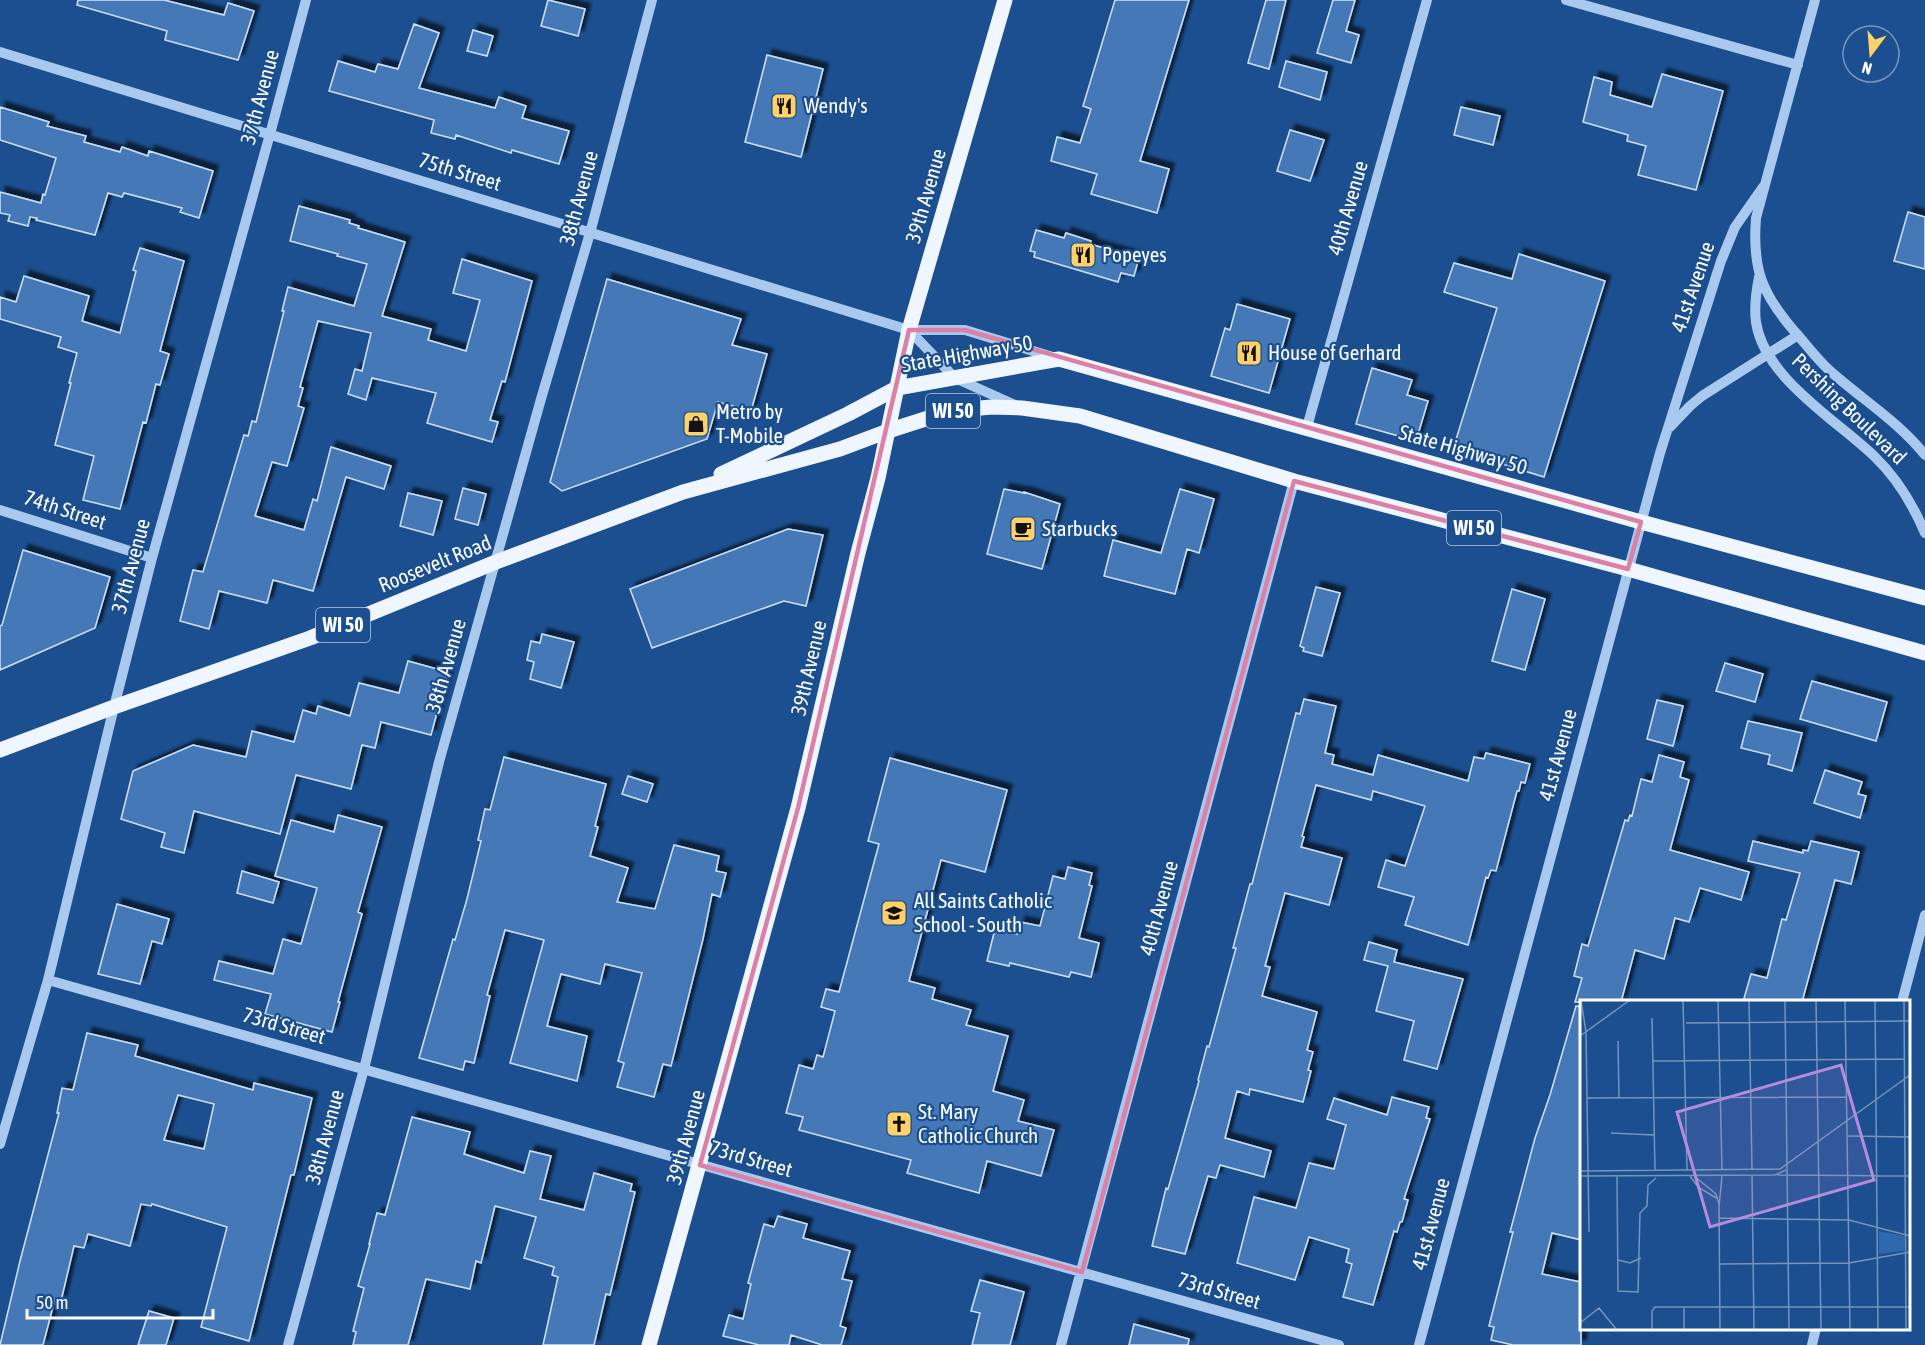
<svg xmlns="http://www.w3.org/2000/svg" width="1925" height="1345" viewBox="0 0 1925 1345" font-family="'Asap Condensed',sans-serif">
<defs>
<filter id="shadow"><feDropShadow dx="5.5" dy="-5.5" stdDeviation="1.5" flood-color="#0009"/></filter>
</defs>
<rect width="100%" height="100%" fill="#1b4f8f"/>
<!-- building -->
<path fill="#4478b7" stroke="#cfe3fa" stroke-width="1.5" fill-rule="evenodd" filter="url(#shadow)" d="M78 0H164L224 15 228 3 254 11 238 60 165 40 167 31 77 5Z
M548 0 585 9 578 36 541 26Z
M1115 0H1189L1140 161 1169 169 1157 213 1091 194 1097 174 1051 161 1057 137 1080 143 1091 109 1083 106Z
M1266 0H1286L1269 69 1248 63Z
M1333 0H1355L1346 31 1359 35 1351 63 1317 53Z
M414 24 439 33 419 88 495 108 499 97 526 106 522 118 569 131 559 164 512 150 511 153 456 135 455 139 431 133 434 120 329 91 338 61 375 72 378 64 398 69Z
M473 30 493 36 487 56 467 51Z
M767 55 823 69 801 157 745 142Z
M1286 61 1327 72 1320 100 1279 87Z
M1662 74 1723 91 1696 190 1638 175 1646 146 1627 141 1628 135 1583 122 1594 77 1612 82 1610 95 1652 107Z
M0 107 49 122 47 126 86 136 84 142 120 152 122 147 148 156 149 151 213 171 199 218 180 212 182 208 124 193 122 197 108 193 95 235 36 220 37 218 30 217 28 226 8 221 10 215 0 213V192L41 203 43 194 45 195 56 158 0 140Z
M1461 107 1500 116 1493 145 1454 135Z
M1290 130 1324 140 1310 181 1277 171Z
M299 206 350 220 349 223 359 226 358 228 405 242 382 316 431 329 428 340 466 351 480 300 453 293 462 259 532 281 505 382 502 381 490 420 498 422 492 442 427 423 436 393 372 378 366 400 348 394 355 369 362 371 371 333 318 321 300 387 303 388 298 406 304 408 287 466 272 462 255 516 304 530 313 499 317 501 331 447 391 466 384 489 346 477 313 591 273 580 267 603 219 591 209 629 180 621 193 570 203 572 244 435 248 436 252 421 256 422 284 311H282L288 287 354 306 367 264 337 256 338 254 290 241Z
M1908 212 1925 217V269L1894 261Z
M1036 230 1064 238 1066 233 1091 241 1090 244 1139 258 1134 276 1121 273 1118 282 1034 257 1035 252 1030 251Z
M140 248 184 261 160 351 169 354 160 385 156 384 146 423 143 422 120 509 83 500 94 456 55 445 71 383H69L77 353 58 347 61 337 0 319V297L16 302 24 276 89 296 82 321 120 333 136 271 133 270Z
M1519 254 1605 281 1544 477 1453 449 1497 308 1444 292 1454 263 1512 279Z
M607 279 741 319 732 345 767 354 751 411 718 402 707 439 562 491 550 482Z
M1237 304 1290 319 1269 393 1211 376 1225 328 1230 330Z
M1372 368 1412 380 1407 395 1428 401 1416 441 1356 424Z
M463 488 486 494 478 525 455 519Z
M1004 489 1024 493V492L1060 504 1042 569 987 554Z
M1180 489 1214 499 1199 553 1187 549 1175 594 1104 576 1113 540 1161 553Z
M408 493 442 501 433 535 400 526Z
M788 529 823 535 806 606 784 601 652 648 630 589Z
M23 550 110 577 95 628 0 670V626L2 625Z
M1316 587 1340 593 1322 656 1303 651 1304 648 1300 646Z
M1512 589 1545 599 1525 670 1492 661Z
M542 634 574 642 561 688 530 679 534 662 527 660 531 641 540 643Z
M408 661 448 672 431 735 381 722 375 748 362 745 351 789 296 775 280 834 194 811 184 853 161 847 165 833 121 819 133 771 193 745 246 757 252 731 294 742 303 710 316 714 318 706 350 716 359 683 399 693Z
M1725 663 1763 674 1755 702 1716 691Z
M1812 681 1887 702 1876 741 1800 719Z
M1304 699 1336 706 1325 753 1334 755 1332 764 1373 775 1378 755 1468 781 1474 757 1484 759 1486 753 1530 764 1525 783 1521 782 1519 791H1517L1496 871 1491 870 1488 878 1486 877 1468 945 1405 925 1414 897 1378 887 1386 860 1405 866 1425 806 1373 791 1371 800 1316 785 1302 836 1304 837 1301 847 1342 858 1329 905 1285 893 1265 966 1270 967 1262 996 1317 1012 1307 1050 1313 1052 1308 1070 1311 1071 1303 1102 1250 1089 1249 1095 1237 1091 1225 1138 1271 1151 1264 1177 1220 1165 1216 1178 1208 1176 1185 1254 1152 1246 1166 1188 1168 1189 1199 1081 1198 1080 1207 1046 1209 1047 1236 948H1233L1250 884H1252L1296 713 1300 714Z
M1657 700 1683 706 1673 746 1647 739Z
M1748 721 1802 733 1792 771 1768 764 1770 755 1741 748Z
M1659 755 1684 762 1680 777 1689 780 1670 850 1749 872 1741 900 1700 888 1689 922 1675 918 1664 959 1635 950 1621 1002H1575L1582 978 1574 976 1582 944 1588 946 1625 820 1628 821 1630 815 1632 816 1641 779 1652 782Z
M504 757 606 784 595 826 598 827 590 856 628 868 617 902 655 909 674 845 719 856 716 871 726 873 720 897 712 894 703 939 671 1066 663 1064 654 1097 617 1087 624 1063 618 1061 642 973 605 964 600 984 561 974 547 1026 587 1036 577 1081 510 1063 544 940 505 930 487 995 490 996 474 1063 465 1061 463 1070 419 1058 453 939 455 940 467 899 481 841 478 840 485 809 490 810Z
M890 758 1007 790 985 872 941 860 909 981 935 988 932 999 971 1010 966 1025 1008 1036 993 1091 1024 1100 1018 1121 1054 1130 1041 1176 987 1161 979 1193 907 1173 911 1160 799 1130 803 1117 786 1113 799 1065 813 1069 817 1055 823 1057 835 1011 821 1007 826 989 839 992 879 844 868 841Z
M1825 770 1862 782 1858 794 1866 796 1860 818 1814 803Z
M628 776 653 784 647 802 622 794Z
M338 815 382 827 358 912 362 914 338 1002H340L332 1032 265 1014 271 994 214 980 219 961 273 974 283 939 301 944 317 888 275 876 291 820 334 832Z
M1753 841 1803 853V850L1808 851 1811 841 1859 852 1851 884 1835 880 1802 1002H1743L1751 974 1767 978 1782 919 1786 920 1800 873 1748 861Z
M1068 867 1092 873 1089 885 1092 886 1079 938 1099 943 1091 977 1071 972 1069 977 1010 963 1009 966 987 961 995 929 1017 934 1020 922 1040 926 1053 876 1065 879Z
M242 871 279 882 273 903 237 893Z
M117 904 169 919 162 944 152 941 140 984 98 974Z
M1369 942 1397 950 1394 962 1463 979 1437 1069 1404 1060 1414 1021 1376 1011 1388 966 1364 960Z
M1576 1006 1581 1007V1240L1552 1233 1542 1274 1581 1282V1345H1513L1491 1340 1494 1327 1489 1326 1513 1232H1510L1535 1138 1550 1095Z
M87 1033 138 1045 135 1056 253 1090 254 1083 312 1098 294 1175H291L249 1341 201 1327 227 1227 152 1204 151 1206 141 1204 130 1246 88 1234 84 1248 74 1246 61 1301 55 1299 43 1345H0L20 1261 59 1113H57L62 1088 73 1090ZM178 1095 214 1104 204 1149 164 1140Z
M1392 1097 1429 1107 1426 1118 1430 1119 1404 1199 1408 1200 1402 1222H1400L1397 1232 1394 1231 1373 1305 1343 1297 1352 1264 1346 1262 1349 1249 1309 1237 1295 1280 1237 1263 1254 1197 1296 1208 1309 1163 1334 1169 1346 1125 1327 1119 1334 1098 1387 1115Z
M412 1117 470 1132 464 1154 524 1173 530 1151 551 1156 540 1199 584 1210 594 1173 632 1184 630 1191 635 1192 610 1295 606 1294 594 1345H543L558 1277 552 1275 554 1267 524 1258 536 1217 495 1206 481 1263 476 1261 470 1289 426 1279 408 1345H353L356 1332 353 1331 364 1288 358 1286 370 1244H369L377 1213 385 1215Z
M778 1216 807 1224 803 1238 850 1251 842 1279 852 1281 840 1326 846 1328 841 1345H822L791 1335 789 1345H759L723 1336 729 1315 743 1319 751 1284 748 1283 764 1224 774 1227Z
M980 1280 1024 1292 1010 1345H972L980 1313 971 1311Z
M149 1311 174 1318 166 1345H138Z
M1134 1324 1189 1339 1188 1345H1129Z"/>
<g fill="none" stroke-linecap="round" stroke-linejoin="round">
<!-- minor -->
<path stroke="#a9c9ee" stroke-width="10" d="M1566 0 1798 65
M1815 0 1756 218C1752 269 1762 294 1795 332 1806 344 1816 358 1829 370 1860 398 1898 421 1925 455
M0 52 909 330H965L1056 358
M1759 277C1756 292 1754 307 1756 322 1764 378 1838 421 1875 457 1897 478 1913 505 1925 533
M909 330 955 378 1015 405
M1307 427 1427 0
M1670 427 1690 406 1702 396 1798 335
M0 510 152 558
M48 980 1339 1345
M1902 1002 1925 915
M0 1144 48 980 114 707 152 558 270 134 306 0
M288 1345 364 1069 439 762 541 399 590 233 652 0
M1061 1345 1294 481
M1419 1345 1660 453 1721 261 1735 227 1763 187
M1812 1345 1816 1328"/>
<!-- major -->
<path stroke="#f0f6ff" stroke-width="15" d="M721 474 848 414 897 388 1059 359 1641 522 1925 598
M0 750 114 707 310 638 496 562 683 492 840 449 888 431 950 411 991 407 1022 408 1080 416 1294 481 1628 569 1925 653
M649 1345 798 808 858 553 878 478 909 330 1005 0"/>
</g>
<!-- marked area -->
<path fill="none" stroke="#dd80a5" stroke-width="4.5" stroke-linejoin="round" d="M909 330H965L1641 522 1628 569 1294 481 1082 1272 700 1165 798 808Z"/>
<!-- icons -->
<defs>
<g id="restaurant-square" transform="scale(1.35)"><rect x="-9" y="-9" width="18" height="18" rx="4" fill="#ffd166" stroke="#1b4f8f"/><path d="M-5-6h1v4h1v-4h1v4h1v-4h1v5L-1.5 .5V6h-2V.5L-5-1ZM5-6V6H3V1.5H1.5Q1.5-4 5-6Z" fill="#111"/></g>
<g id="shop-square" transform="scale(1.35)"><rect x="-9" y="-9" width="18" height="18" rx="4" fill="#ffd166" stroke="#1b4f8f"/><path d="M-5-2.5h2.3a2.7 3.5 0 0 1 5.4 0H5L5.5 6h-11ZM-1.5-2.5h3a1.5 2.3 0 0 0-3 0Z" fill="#111"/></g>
<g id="cafe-square" transform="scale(1.35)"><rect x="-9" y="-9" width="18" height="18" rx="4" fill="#ffd166" stroke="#1b4f8f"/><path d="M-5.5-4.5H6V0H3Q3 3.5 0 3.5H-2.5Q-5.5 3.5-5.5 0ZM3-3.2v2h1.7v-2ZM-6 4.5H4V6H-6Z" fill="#111"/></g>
<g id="school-square" transform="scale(1.35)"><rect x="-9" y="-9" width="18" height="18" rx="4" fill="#ffd166" stroke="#1b4f8f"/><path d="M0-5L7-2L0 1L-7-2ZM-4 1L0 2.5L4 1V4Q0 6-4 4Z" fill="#111"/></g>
<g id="church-square" transform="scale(1.35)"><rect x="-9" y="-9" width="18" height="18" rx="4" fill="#ffd166" stroke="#1b4f8f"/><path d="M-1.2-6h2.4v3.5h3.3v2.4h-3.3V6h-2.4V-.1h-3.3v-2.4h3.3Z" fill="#111"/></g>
</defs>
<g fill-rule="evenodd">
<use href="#restaurant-square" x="784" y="106"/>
<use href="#restaurant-square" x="1083" y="255"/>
<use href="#restaurant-square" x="1249" y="353"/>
<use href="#shop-square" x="696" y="424"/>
<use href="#cafe-square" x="1023" y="529"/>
<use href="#school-square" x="894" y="913"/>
<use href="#church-square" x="899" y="1124"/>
</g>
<g text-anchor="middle" stroke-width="4.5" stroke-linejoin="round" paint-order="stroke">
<!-- shield labels -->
<g fill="#1b4f8f" stroke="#bbcadd" stroke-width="1.5">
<rect x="926" y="394" width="54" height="34" rx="4.5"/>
<rect x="1447" y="511" width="54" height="34" rx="4.5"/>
<rect x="316" y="608" width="54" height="34" rx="4.5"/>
</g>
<g font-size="20" font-weight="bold" fill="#fff">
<text x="953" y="418">WI 50</text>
<text x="1474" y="535">WI 50</text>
<text x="343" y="632">WI 50</text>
</g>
<!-- street labels -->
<g font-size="21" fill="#fff" stroke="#1b4f8f">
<text transform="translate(260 97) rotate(-75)" y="7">37th Avenue</text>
<text transform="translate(460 172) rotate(17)" y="7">75th Street</text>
<text transform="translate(926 196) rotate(-74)" y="7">39th Avenue</text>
<text transform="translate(579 198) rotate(-75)" y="7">38th Avenue</text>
<text transform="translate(1348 208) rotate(-74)" y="7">40th Avenue</text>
<text transform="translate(1693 287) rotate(-71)" y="7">41st Avenue</text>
<text transform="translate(967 354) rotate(-10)" y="7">State Highway 50</text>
<text transform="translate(1849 409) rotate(44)" y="7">Pershing Boulevard</text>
<text transform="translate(1463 450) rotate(16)" y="7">State Highway 50</text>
<text transform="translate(65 510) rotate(18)" y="7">74th Street</text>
<text transform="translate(435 564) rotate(-22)" y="7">Roosevelt Road</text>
<text transform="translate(131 566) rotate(-75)" y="7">37th Avenue</text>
<text transform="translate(446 666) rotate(-74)" y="7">38th Avenue</text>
<text transform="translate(809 668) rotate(-77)" y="7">39th Avenue</text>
<text transform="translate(1558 755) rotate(-75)" y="7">41st Avenue</text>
<text transform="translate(1159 908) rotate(-75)" y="7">40th Avenue</text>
<text transform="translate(284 1026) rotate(16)" y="7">73rd Street</text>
<text transform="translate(325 1137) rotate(-75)" y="7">38th Avenue</text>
<text transform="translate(686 1137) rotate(-75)" y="7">39th Avenue</text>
<text transform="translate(751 1159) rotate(16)" y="7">73rd Street</text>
<text transform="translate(1431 1224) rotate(-75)" y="7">41st Avenue</text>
<text transform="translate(1219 1291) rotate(16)" y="7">73rd Street</text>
</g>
<!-- poi labels -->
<g font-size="21" fill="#fff" stroke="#1b4f8f" text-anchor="start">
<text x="804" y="113">Wendy's</text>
<text x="1102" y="262">Popeyes</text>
<text x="1268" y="360">House of Gerhard</text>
<text x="716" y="419">Metro by<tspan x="716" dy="24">T-Mobile</tspan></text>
<text x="1042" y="536">Starbucks</text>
<text x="914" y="908">All Saints Catholic<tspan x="914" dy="24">School - South</tspan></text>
<text x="918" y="1119">St. Mary<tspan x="918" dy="24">Catholic Church</tspan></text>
</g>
</g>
<!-- overview -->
<g transform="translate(1580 1000)">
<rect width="330" height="330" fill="#1b4f8f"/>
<path d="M299 231 324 236V251L299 254Z" fill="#2e69ad"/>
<path fill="none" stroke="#7695bc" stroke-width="1.5" d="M1 0 6 32 9 232M103 0 107 170M138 0 142 170M169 0 172 169M205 0 209 330M236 0 241 330M265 0 270 330M295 0 298 330M324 0 326 330M72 18 75 171M106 23 330 21M0 36 50 0M38 41 39 98M73 61 325 59M7 98 266 97M31 133 74 135M268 136 330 137M0 171 200 169 330 75M172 175 174 330M197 175 330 176M0 176 195 175 206 170M37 176 38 291 58 292 60 213 67 206 68 185 76 178M110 176 118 187 138 199M114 176 136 194 139 204 140 330M139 207 142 176M139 218 269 220 330 236M38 260 50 263 61 258M139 264 269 263 330 252M104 308V330M0 323 19 308 37 330M72 330V311L75 307H330"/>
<path fill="#b68bdc" fill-opacity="0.15" stroke="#b68bdc" stroke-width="3" d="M261 65 294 180 130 227 97 112Z"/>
<rect width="330" height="330" fill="none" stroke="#fff" stroke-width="3"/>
</g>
<!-- north arrow -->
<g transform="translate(1871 54) rotate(196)"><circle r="28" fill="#1b4f8f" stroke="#7695bc" stroke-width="1.5"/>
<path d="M0-4.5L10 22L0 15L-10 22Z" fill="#ffd166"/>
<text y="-9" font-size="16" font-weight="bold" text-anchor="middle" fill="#ffffff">N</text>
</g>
<!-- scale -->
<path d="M27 1309v9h186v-9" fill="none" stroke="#ffffff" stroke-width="3"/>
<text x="36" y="1309" font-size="18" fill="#ffffff" stroke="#1b4f8f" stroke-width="4.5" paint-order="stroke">50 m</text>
</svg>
